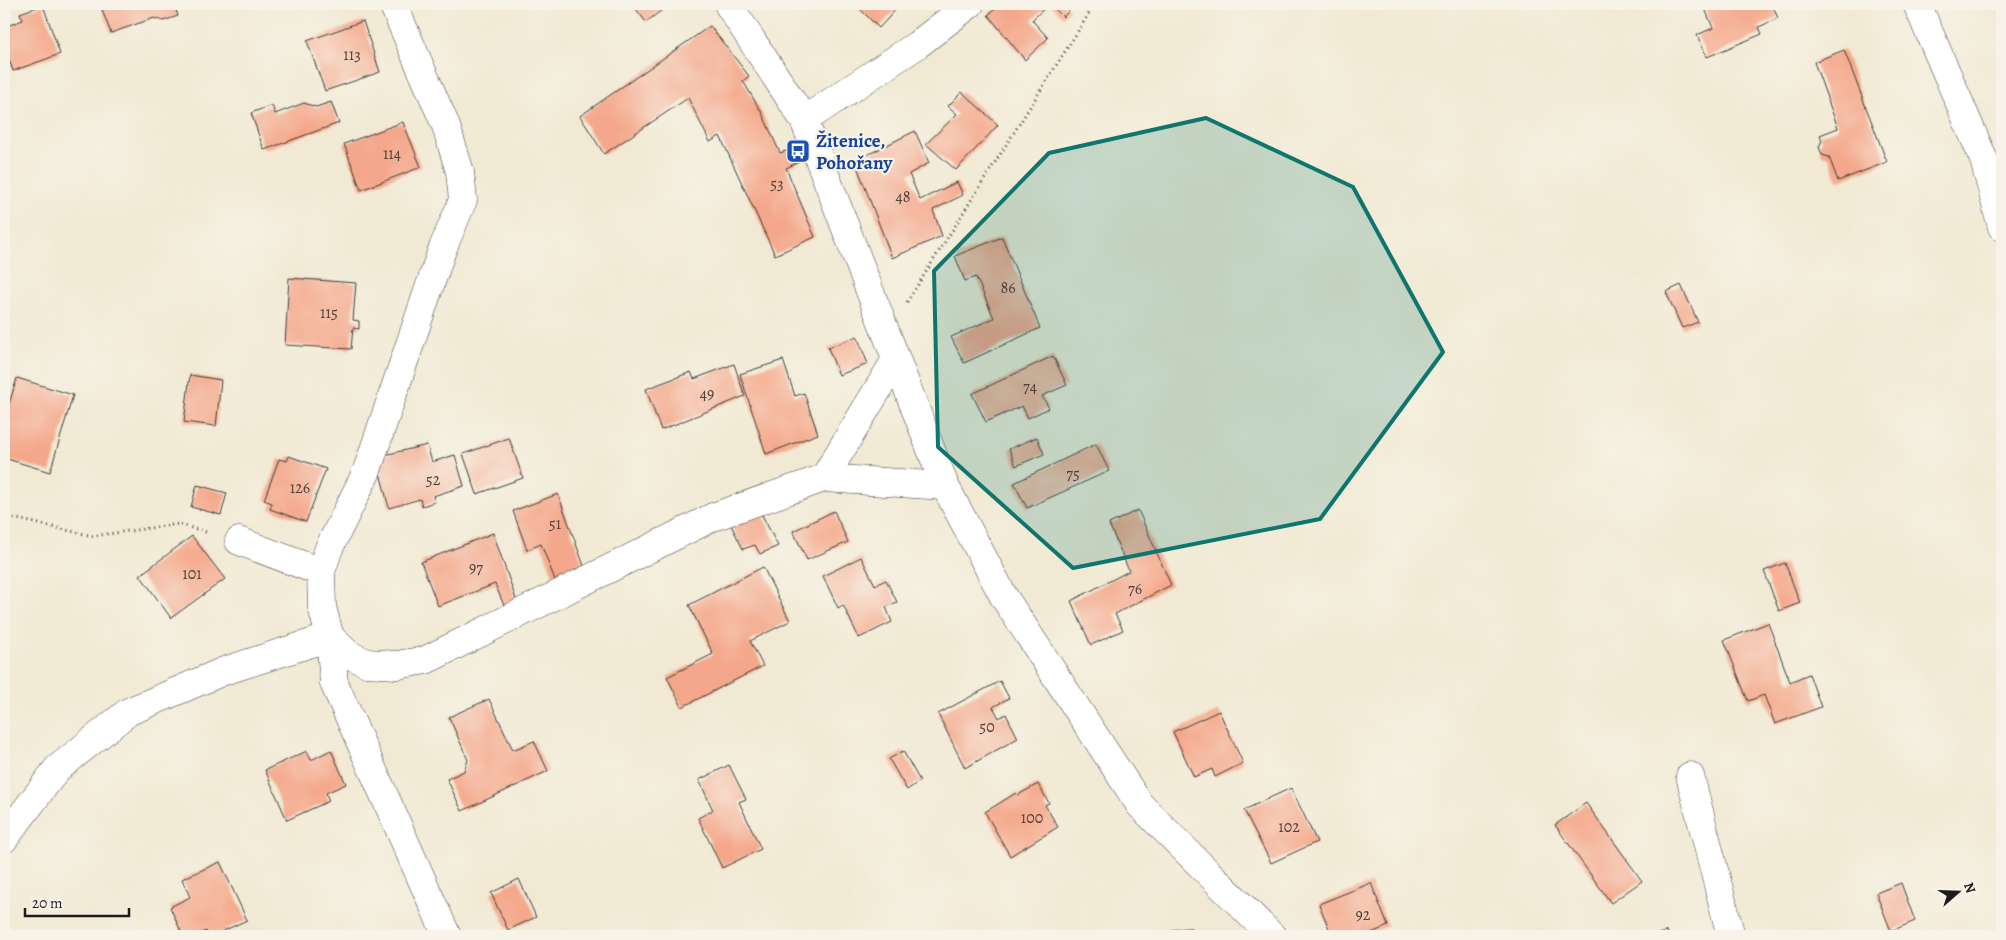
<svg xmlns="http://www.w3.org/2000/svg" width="2006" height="940" viewBox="0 0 2006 940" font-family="Alegreya,serif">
<rect width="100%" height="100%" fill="#f7f3e8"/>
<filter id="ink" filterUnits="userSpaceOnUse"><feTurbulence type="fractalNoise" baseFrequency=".02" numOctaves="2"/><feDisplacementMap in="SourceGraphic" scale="10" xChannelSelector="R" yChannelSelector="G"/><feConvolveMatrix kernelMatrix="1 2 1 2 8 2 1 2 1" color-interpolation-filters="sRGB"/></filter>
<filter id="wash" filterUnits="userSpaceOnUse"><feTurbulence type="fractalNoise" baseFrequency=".0096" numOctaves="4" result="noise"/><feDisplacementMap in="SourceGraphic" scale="20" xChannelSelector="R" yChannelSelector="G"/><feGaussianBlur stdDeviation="1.12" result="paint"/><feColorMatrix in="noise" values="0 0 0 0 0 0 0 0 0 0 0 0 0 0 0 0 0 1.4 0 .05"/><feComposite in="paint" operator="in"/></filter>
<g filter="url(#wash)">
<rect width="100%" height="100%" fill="#f1e9d3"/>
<g id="blocks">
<!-- building -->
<path fill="#f4a78a" d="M113 4H183L175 7 178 16 163 21 154 18 111 33 102 10 114 6Z
M632 4H670L646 22Z
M855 4H901L879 28Z
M1001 4H1049L1032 20 1048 38 1025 60 988 15Z
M1050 4H1064L1070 10 1063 17Z
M1703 4H1772L1778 18 1759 27 1762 34 1707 57 1697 35 1713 28Z
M43 5 60 54 13 71 4 45V27L23 20 20 13Z
M363 21 380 72 325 91 307 41Z
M710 26 749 76 743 81 762 113 780 153 792 149 799 162 786 168 815 237 775 255 720 136 710 142 688 98 604 154 580 116Z
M1844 50 1887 162 1838 181 1829 157 1822 155 1819 147 1822 140 1820 135 1838 128 1814 62Z
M962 92 998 125 956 170 926 144 957 114 948 106Z
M331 102 339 123 264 150 251 113 272 105 275 114 304 103 316 107Z
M403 122 421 167 361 190 344 144Z
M915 131 929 163 909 174 920 200 957 182 963 195 933 210 942 236 892 258 855 161Z
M1002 237 1040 328 964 363 951 337 994 318 976 277 965 281 955 256Z
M289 278 356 283 353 320 359 321V329L353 328 351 349 285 345Z
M1681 285 1698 322 1682 328 1666 292Z
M857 336 868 364 839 375 828 348Z
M1053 356 1067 385 1042 396 1049 408 1028 418 1022 406 986 422 972 394Z
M783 360 795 396 804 393 818 434 766 454 740 374Z
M734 364 745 396 661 430 646 389 691 372 694 379Z
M190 375 221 380 216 426 184 422Z
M17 378 73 395 50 472 4 458V421Z
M1037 437 1044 454 1016 466 1009 449Z
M509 438 523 478 477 494 463 454Z
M1096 444 1109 471 1027 508 1014 483Z
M427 445 432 462 455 455 464 486 433 496 435 502 422 506 420 499 389 508 376 457Z
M289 456 326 469 306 522 270 509 272 503 264 500 279 459 287 461Z
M197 485 227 493 221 515 191 507Z
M558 494 584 566 555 580 541 544 527 550 513 511Z
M1138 510 1171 585 1115 614 1123 630 1091 645 1071 601 1129 571 1109 524Z
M834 511 848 542 807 560 793 531Z
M758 515H762L778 546 760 554 755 545 743 549 731 525Z
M493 533 518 605 506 610 495 584 438 606 421 562Z
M192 536 225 579 171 618 140 575Z
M861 557 875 585 886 580 897 602 886 607 892 622 859 638 843 605 838 608 823 576Z
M1785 563 1800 603 1779 611 1764 571Z
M763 567 790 621 750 641 763 666 682 707 667 677 713 654 689 605Z
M1768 623 1790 682 1809 674 1821 707 1775 724 1764 695 1748 701 1724 640Z
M1000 681 1009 698 993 707 999 718 1006 714 1018 738 965 768 938 714Z
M489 699 513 750 534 741 548 771 462 811 447 779 464 771 468 760 449 717Z
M1219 711 1243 763 1215 777 1212 769 1194 777 1173 732Z
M331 750 346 784 326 793 329 801 287 820 265 770 307 751 311 760Z
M903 751 920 781 907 790 889 759Z
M729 765 746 799 739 802 761 849 722 868 698 818 713 810 699 780Z
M1038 784 1049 803 1045 805 1058 827 1010 856 985 812 1016 793 1018 795Z
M1291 788 1317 842 1271 863 1244 810Z
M1586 803 1642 881 1611 903 1555 825Z
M220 862 247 920 212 936H208L206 931 195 936H183L170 907 190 897 182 879Z
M519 879 536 917 508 930 491 893Z
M1371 883 1388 926 1364 936H1332L1319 904Z
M1901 883 1915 921 1891 931 1876 893Z
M1191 928 1193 936H1173L1172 930Z
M1667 931 1669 936H1653Z
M1778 932 1779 936H1768Z"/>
</g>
</g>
<g filter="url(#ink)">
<use href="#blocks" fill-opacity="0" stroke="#3c3b37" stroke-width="1"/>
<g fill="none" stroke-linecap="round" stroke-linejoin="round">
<!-- minor casing -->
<g stroke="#3c3b37" stroke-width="29">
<path id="minor" d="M393 4 446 126 460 172 463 200 442 250 366 473 329 548 321 572 322 607 330 637 348 654 367 663 397 665 426 660 713 517 824 478 895 361
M728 4 804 120 945 486 1004 597 1140 805 1272 936
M1917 4 1984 160 2002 227
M804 120 917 45 970 4
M824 478 945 486
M239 541 321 572
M1690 776 1731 936
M4 839 57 769 128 712 224 671 330 637 334 683 447 936"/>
</g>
<!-- path -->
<path stroke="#3c3b37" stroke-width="3" stroke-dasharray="1 4" stroke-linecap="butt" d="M907 302 1095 4
M4 516 93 536 179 524 209 533"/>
<!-- minor -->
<use href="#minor" stroke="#fff" stroke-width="28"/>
</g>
</g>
<!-- marked area -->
<path fill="#0f766e" fill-opacity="0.2" stroke="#0f766e" stroke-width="4" stroke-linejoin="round" d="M1206 118 1353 187 1443 352 1320 519 1073 568 938 447 934 271 1049 153Z"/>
<!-- icons -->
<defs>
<g id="bus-square" transform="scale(1.25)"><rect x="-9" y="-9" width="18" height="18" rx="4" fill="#1a4fb4" stroke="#f7f3e8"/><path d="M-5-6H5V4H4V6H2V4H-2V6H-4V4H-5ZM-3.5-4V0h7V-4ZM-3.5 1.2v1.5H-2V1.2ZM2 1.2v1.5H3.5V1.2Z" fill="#fff"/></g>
</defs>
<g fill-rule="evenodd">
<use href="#bus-square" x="798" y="151"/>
</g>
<g text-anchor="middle" stroke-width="4.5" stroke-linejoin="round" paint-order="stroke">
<!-- number labels -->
<g font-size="16" fill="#523f38">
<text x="352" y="60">113</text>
<text x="392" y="159">114</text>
<text x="777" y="189">53</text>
<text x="903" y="202">48</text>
<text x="1008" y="293">86</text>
<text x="329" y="318">115</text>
<text x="1030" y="392">74</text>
<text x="707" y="399">49</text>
<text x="1073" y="479">75</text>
<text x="433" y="485">52</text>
<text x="300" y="493">126</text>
<text x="555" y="529">51</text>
<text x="476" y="573">97</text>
<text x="192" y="579">101</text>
<text x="1135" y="594">76</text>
<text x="987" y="732">50</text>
<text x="1032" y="823">100</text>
<text x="1289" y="832">102</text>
<text x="1363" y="920">92</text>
</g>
<!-- transit labels -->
<g font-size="19" font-weight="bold" fill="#164399" stroke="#f7f3e8" text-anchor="start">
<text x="816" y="147">Žitenice,<tspan x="816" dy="22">Pohořany</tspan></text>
</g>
</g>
<!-- margin -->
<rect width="2006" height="940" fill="none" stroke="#f7f3e8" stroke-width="20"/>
<!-- north arrow -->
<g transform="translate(1958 892) rotate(70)" stroke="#f7f3e8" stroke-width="4" paint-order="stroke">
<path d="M0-4L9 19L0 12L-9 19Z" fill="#1c1c1c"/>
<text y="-8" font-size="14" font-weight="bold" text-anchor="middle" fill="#1c1c1c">N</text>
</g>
<!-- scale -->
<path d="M25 908v8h104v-8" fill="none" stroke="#1c1c1c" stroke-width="2.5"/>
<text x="32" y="908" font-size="15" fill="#1c1c1c" stroke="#f7f3e8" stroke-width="4" paint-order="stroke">20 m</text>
</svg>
